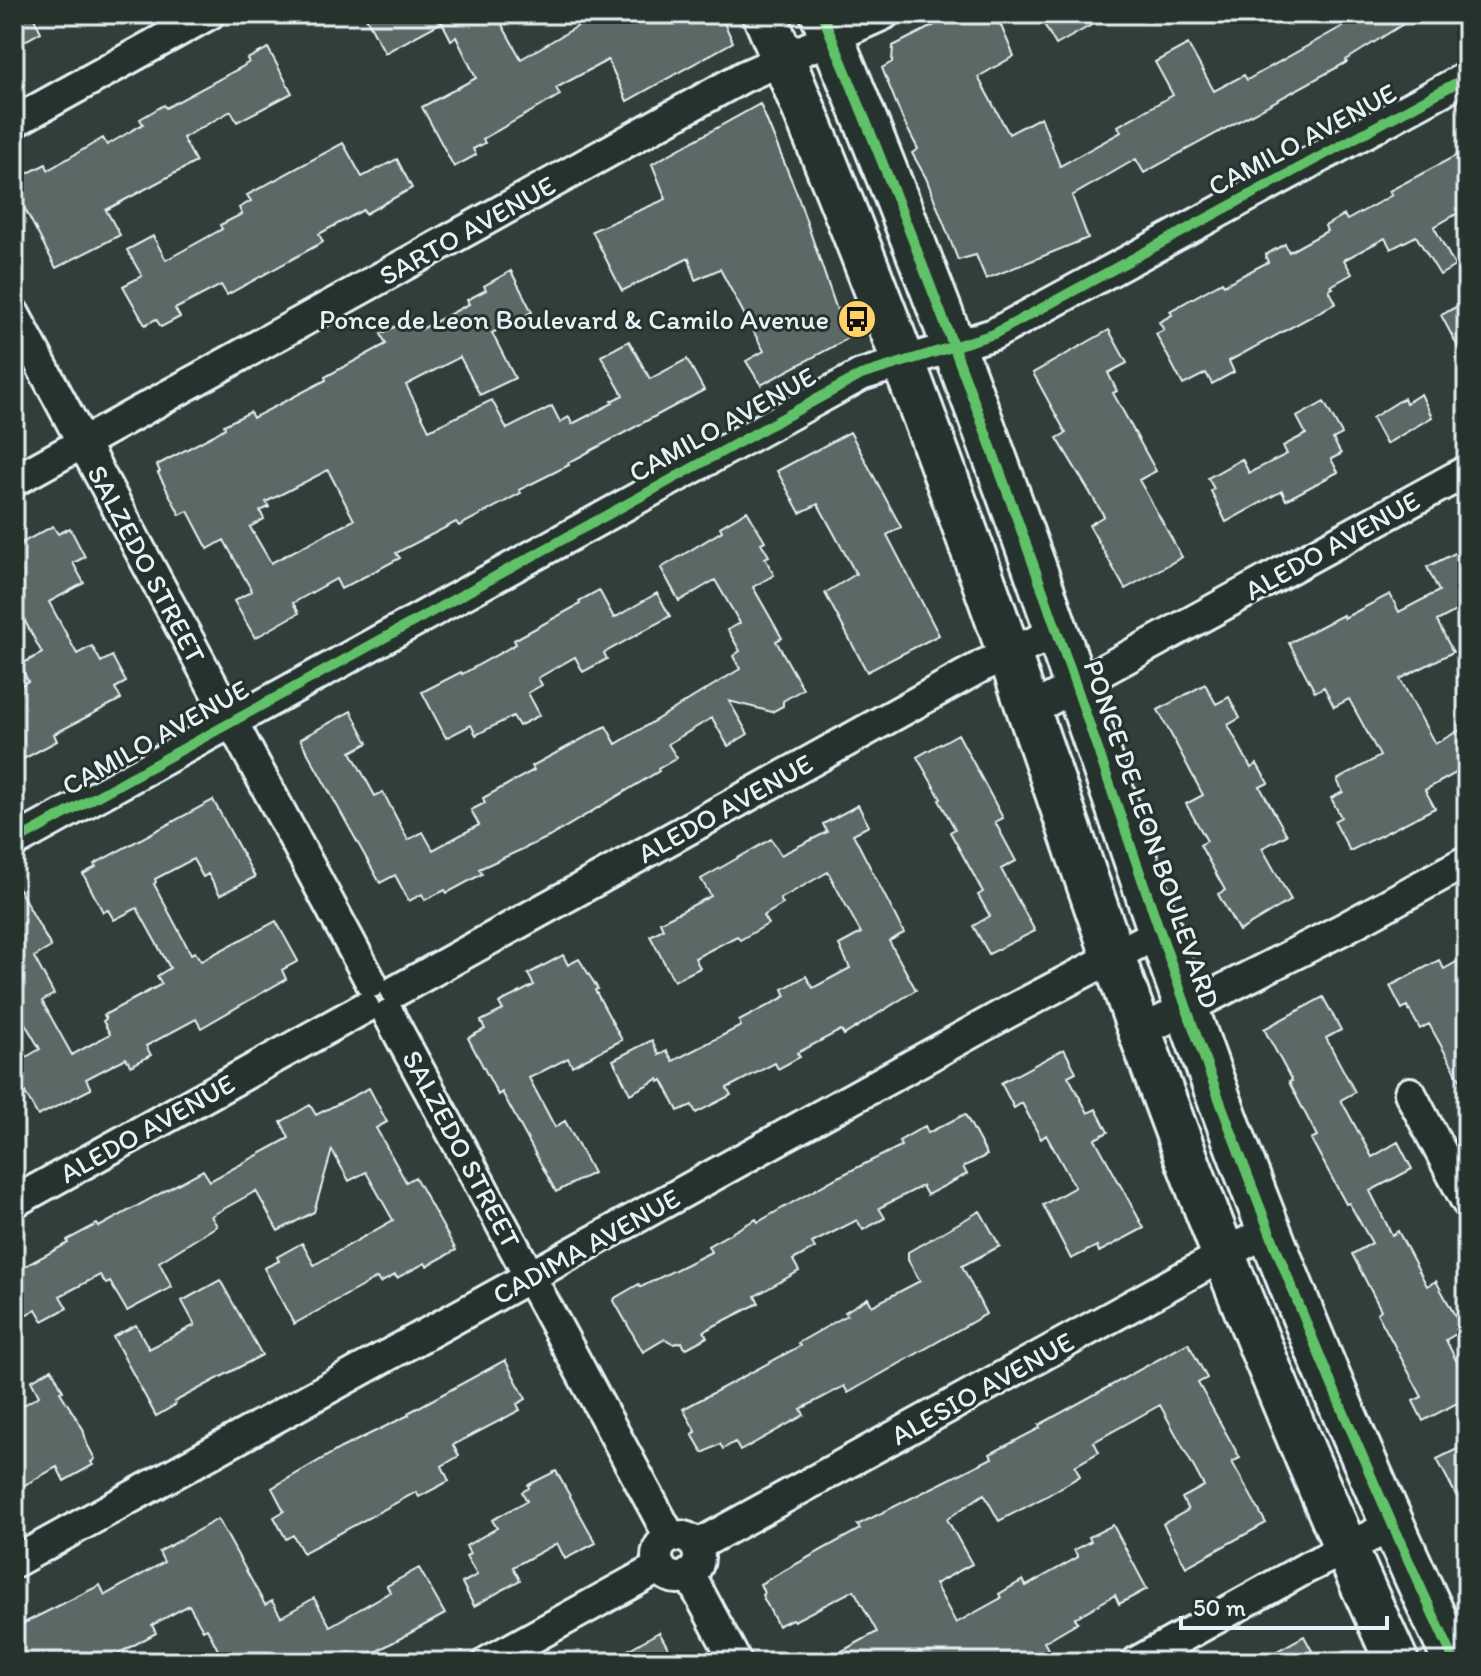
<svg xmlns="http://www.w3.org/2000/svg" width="1481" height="1676" viewBox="0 0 1481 1676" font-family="Itim,sans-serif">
<rect width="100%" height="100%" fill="#323e39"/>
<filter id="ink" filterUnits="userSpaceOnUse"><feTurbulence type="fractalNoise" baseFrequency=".0125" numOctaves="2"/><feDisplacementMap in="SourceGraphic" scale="16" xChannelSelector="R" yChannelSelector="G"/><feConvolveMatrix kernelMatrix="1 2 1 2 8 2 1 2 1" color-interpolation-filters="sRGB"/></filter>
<g filter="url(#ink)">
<!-- building -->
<path fill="#5c6865" stroke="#e8f1f8" stroke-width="2" fill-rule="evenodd" d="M14 14H32L41 32 14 47Z
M364 14H496L521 59 599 14H720L733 42 627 101 608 60 556 88 560 95 483 139 485 143 473 149 476 155 454 167 422 107 476 78 456 37 451 40 442 22 385 53Z
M956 14H996L1014 56 978 77 1009 134 1041 117 1060 166 1121 132 1118 126 1173 95 1155 62 1188 44 1214 91 1244 75 1247 80 1350 22 1345 14H1419L1346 60 1347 62 1144 173 1136 159 1072 196 1088 238 986 279 976 255 958 260 926 178 912 153 918 149 903 120 882 68 892 62 893 46Z
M1057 14H1111L1056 45 1043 22Z
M268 48 292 93 237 122 231 111 183 138 196 162 106 210 120 235 56 268 14 188V180L46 164 48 170 103 138 107 145 143 124 140 119 164 105 166 108 242 67 249 62 247 59Z
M760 104 796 191 837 310 842 307 851 335 840 343 761 385 746 361 764 351 720 269 695 280 689 258 622 291 592 231 666 199 652 164Z
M343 143 362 177 397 159 412 188 365 214 363 210 319 234 323 242 227 295 221 285 175 309 180 317 161 327 156 319 145 325 123 286 142 276 127 250 153 236 166 260 222 229 220 225 242 214 239 208 251 201 247 195Z
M1457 155 1467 173V208L1434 227 1455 266 1440 275 1416 236 1391 249 1385 238 1344 260 1352 274 1331 286 1333 288 1329 290 1336 303 1229 361 1234 372 1212 384 1206 373 1183 385 1156 334 1164 330 1159 322 1172 315 1170 311 1222 282 1224 285 1268 262 1265 255 1285 244 1289 252 1327 231 1325 226 1344 215 1347 220 1392 195 1389 191Z
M511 271 532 312 492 333 515 378 480 395 460 357 406 385 429 430 492 400 507 429 552 406 560 422 569 417 572 424 613 403 611 401 623 395 601 356 629 341 650 379 687 359 704 390 568 463 569 465 519 490 521 493 459 526 456 522 396 553 400 558 379 569 341 589 336 579 293 603 299 613 255 638 234 601 252 591 224 540 208 549 188 511 180 515 158 473 160 472 157 465 214 435 225 428 224 425 250 412 253 418 326 380 325 377 386 344 381 334 413 317 420 330 469 304 467 300 486 290 484 286ZM328 470 354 520 271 563 250 527 264 519 260 511 269 507 266 502Z
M1467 301V364L1441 315Z
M1109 330 1127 363 1108 373 1117 391 1113 393 1156 471 1139 480 1182 557 1125 589 1089 525 1104 516 1057 438 1066 433 1033 373Z
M1421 394 1432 417 1386 444 1372 418 1404 398 1406 403Z
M1324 402 1342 434 1333 439 1341 454 1331 459 1338 472 1286 500 1282 491 1226 522 1211 491 1214 489 1208 478 1242 459 1249 473 1287 454 1283 446 1306 434 1297 417Z
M850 432 901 527 887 535 939 635 867 672 825 593 856 574 818 504 800 513 777 471Z
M747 511 765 541 761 543 769 556 765 558 774 575 753 587 782 638 776 641 803 689 783 701V706L772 712 729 701 748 734 728 746 712 718 668 744 677 758 658 769 659 771 549 837 479 869 482 874 447 893 445 890 425 900 422 894 409 901 395 875 380 883 300 739 351 711 368 743 351 752 375 796 383 792 408 840 423 832 433 850 479 825 471 810 485 803 483 798 534 770 532 766 606 726 616 744 740 669 733 656 740 651 728 630 740 623 715 580 679 601 661 568 722 531 720 527Z
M53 526 58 534 70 528 85 557 73 563 84 583 49 602 77 654 92 646 101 662 112 656 126 682 115 688 121 699 54 734 57 741 14 764V689L28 681 20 665 42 653 14 601V547Z
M1467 547V605L1437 621 1453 652 1400 679 1435 744 1467 726V767L1425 790 1435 808 1350 851 1334 821 1341 817 1331 798 1343 792 1337 780 1380 756 1349 699 1334 707 1324 687 1315 692 1289 643 1343 615 1344 618 1390 594 1399 612 1439 591 1427 567Z
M599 590 614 618 657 593 670 616 604 653 607 659 583 672 575 657 538 678 542 685 528 693 540 715 519 726 513 716 476 735 471 725 446 738 422 692 461 672 462 674 516 644 514 640 580 604 579 601Z
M1205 684 1216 704 1229 697 1240 718 1228 725 1251 768 1257 764 1268 783 1260 787 1287 835 1262 848 1291 900 1239 931 1218 894 1225 890 1200 845 1207 841 1186 804 1203 795 1158 710Z
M958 734 1003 818 995 822 1016 861 1001 869 1035 931 989 954 973 926 990 916 978 895 983 892 950 832 955 829 939 800 941 799 917 757Z
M213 800 255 877 220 895 208 874 203 877 193 859 155 879 156 882 154 884 191 954 195 952 201 961 276 921 298 961 282 970 286 979 201 1028 196 1019 146 1046 151 1055 131 1066 126 1058 86 1079 91 1089 38 1116 14 1073V1064L40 1049 14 1005V880L51 947 34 957 54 994 42 1001 72 1055 110 1034 103 1021 106 1019 104 1015 162 984 157 976 170 968 137 908 114 920 108 910 103 912 83 874 96 867 94 864Z
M858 805 869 826 853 834 904 933 889 941 916 990 844 1035 841 1030 797 1053 800 1057 778 1069 775 1063 727 1088 731 1095 696 1113 692 1105 678 1111 662 1080 659 1082 658 1079 630 1094 613 1060 652 1040 659 1055 667 1051 673 1061 741 1026 739 1021 786 996 783 989 806 976 813 988 850 968 839 945 861 933 828 872 780 899 783 904 763 916 768 924 740 940 737 936 695 958 700 968 674 981 650 936 663 929 660 922 711 896 701 879 771 839 781 855 827 832 823 824Z
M563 955 568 965 579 959 598 989 595 990 622 1040 572 1066 568 1058 529 1078 555 1127 565 1121 593 1173 556 1192 502 1092 498 1095 468 1038 485 1029 481 1021 503 1010 499 1003 534 985 528 974Z
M1467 956V1092L1429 1024 1420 1029 1407 1006 1402 1009 1390 986 1439 960 1444 969Z
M1323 997 1341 1030 1326 1038 1355 1092 1341 1100 1372 1157 1398 1142 1412 1169 1370 1191 1392 1235 1398 1231 1427 1286 1436 1281 1463 1330 1446 1340 1467 1382V1398L1423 1421 1413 1401 1422 1397 1377 1313 1381 1310 1352 1254 1372 1243 1349 1203 1346 1204 1311 1139 1317 1136 1289 1082 1292 1081 1264 1029Z
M1064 1049 1076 1072 1068 1076 1088 1113 1096 1109 1108 1132 1095 1139 1144 1228 1099 1252 1097 1246 1071 1259 1043 1205 1075 1187 1046 1135 1041 1139 1022 1103 1014 1108 1001 1083Z
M369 1088 387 1122 376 1128 406 1182 415 1177 456 1250 427 1266 425 1263 397 1278 395 1275 380 1283 377 1278 294 1324 264 1268 279 1261 277 1257 302 1243 314 1265 393 1220 366 1172 349 1181 332 1150 314 1212 278 1231 256 1191 211 1216 217 1226 159 1262 172 1287 127 1311 110 1282 106 1284 100 1275 60 1296 67 1308 43 1321 36 1309 22 1317 14 1303V1272L68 1243 67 1240 97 1224 99 1227 203 1170 210 1181 289 1138 281 1122 310 1105 316 1115Z
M965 1114 987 1155 963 1167 967 1174 927 1195 922 1186 879 1208 885 1218 863 1230 857 1220 812 1243 815 1248 793 1260 799 1271 755 1296 759 1303 704 1331 707 1337 685 1349 682 1342 674 1344 665 1339 643 1352 614 1301 615 1298 639 1284 641 1287 711 1252 708 1246 756 1219 758 1222 836 1178 901 1146 899 1141 925 1126 928 1133Z
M980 1211 1000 1246 962 1266 986 1314 848 1393 844 1386 801 1409 804 1415 740 1451 735 1442 723 1449 720 1444 703 1453 692 1434 696 1432 683 1409 800 1346 798 1343 847 1315 845 1312 868 1298 872 1306 920 1281 908 1260V1252Z
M220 1280 262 1355 174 1402 175 1405 156 1416 113 1337 136 1325 149 1349 195 1325 182 1301Z
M1188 1343 1207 1378 1198 1383 1240 1458 1232 1462 1266 1523 1186 1567 1163 1524 1188 1510 1182 1498 1204 1486 1160 1405 1094 1442 1099 1452 1075 1466 1080 1476 1045 1497 999 1521 984 1494 947 1519 972 1564 935 1584 956 1623 1001 1598 999 1594 1023 1580 1026 1586 1078 1557 1074 1550 1091 1541 1089 1537 1113 1525 1147 1589 1119 1604 1115 1595 1075 1618 1078 1622 1044 1642 1048 1649 1025 1662H822L877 1632 854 1590 794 1621 792 1619 778 1626 762 1595 764 1593 760 1584 860 1529 857 1525 992 1458 990 1454 1040 1428 1039 1425Z
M505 1360 526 1399 517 1404 520 1410 453 1445 459 1456 442 1466 449 1481 419 1497 416 1492 303 1553 293 1535 286 1539 274 1517 284 1511 272 1488 341 1448 409 1415 408 1413Z
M52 1369 63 1391 60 1392 83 1429 87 1444 95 1459 91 1462 93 1465 64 1481 57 1467 14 1491V1411L39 1396 31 1381Z
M1467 1444V1516L1437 1459Z
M556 1471 596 1543 565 1559 557 1543 513 1567 520 1580 474 1606 462 1583 477 1575 466 1556 470 1554 466 1546 497 1528 492 1520 527 1501 522 1492 529 1488 528 1485Z
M218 1519 265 1605 272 1601 281 1617 314 1598 330 1626 390 1592 387 1586 419 1568 445 1614 357 1662H224L207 1628 203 1630 189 1605 152 1625 156 1633 103 1662H14V1639L23 1634 18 1626 100 1585 105 1595 164 1562 159 1552Z
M659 1632 676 1662H607Z
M1304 1636 1318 1662H1257Z"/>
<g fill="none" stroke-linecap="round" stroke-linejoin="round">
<!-- street casing -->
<g stroke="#e8f1f8" stroke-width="36">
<path id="street" d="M14 122 209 14
M14 314 371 982
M14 481 743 77 884 14
M1029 711 1467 471
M14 842 861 375 994 334 1467 77
M396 991 982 666 1057 632
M389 1015 670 1537
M1140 1032 1343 929 1467 861
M1410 1093 1467 1202
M14 1202 364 1008
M657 1557a21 21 0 1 1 42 0a21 21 0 1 1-42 0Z
M696 1546 1269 1230
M14 1562 1010 1011 1160 932
M689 1574 736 1662
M488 1662 660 1567
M1137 1662 1306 1568 1391 1526"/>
</g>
<!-- secondary casing -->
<g stroke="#e8f1f8" stroke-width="48">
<path id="secondary" d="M764 14C843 199 915 387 982 577 1036 727 1085 879 1139 1029 1216 1244 1302 1455 1397 1662
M822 14C914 235 998 460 1076 686 1139 868 1198 1051 1269 1230 1326 1376 1389 1520 1455 1662"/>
</g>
<!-- street -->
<use href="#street" stroke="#26332d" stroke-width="30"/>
<!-- secondary -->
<use href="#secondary" stroke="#26332d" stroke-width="42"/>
<!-- cycleway casing -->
<g stroke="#26332d" stroke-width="15">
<path id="cycleway" d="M822 14C914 235 998 460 1076 686 1139 868 1198 1051 1269 1230 1326 1376 1389 1520 1455 1662
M14 842 861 375 994 334 1467 77"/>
</g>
<!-- cycleway -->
<use href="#cycleway" stroke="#61c268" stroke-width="10"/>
</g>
</g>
<!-- icons -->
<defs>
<g id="bus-disc" transform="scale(2)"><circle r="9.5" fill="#ffd166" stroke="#26332d"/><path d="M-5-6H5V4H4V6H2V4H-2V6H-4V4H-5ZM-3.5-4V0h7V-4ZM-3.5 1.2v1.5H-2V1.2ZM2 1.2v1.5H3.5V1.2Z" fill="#111"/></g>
</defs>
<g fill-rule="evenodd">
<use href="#bus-disc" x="857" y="319"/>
</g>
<g text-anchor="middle" stroke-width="6" stroke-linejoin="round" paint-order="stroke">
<!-- street labels -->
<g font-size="28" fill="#e8f1f8" stroke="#26332d">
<text transform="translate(1302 139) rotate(-28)" y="10">CAMILO AVENUE</text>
<text transform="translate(467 230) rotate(-29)" y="10">SARTO AVENUE</text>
<text transform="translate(722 424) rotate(-29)" y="10">CAMILO AVENUE</text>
<text transform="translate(1332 545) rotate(-29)" y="10">ALEDO AVENUE</text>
<text transform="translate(147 564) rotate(62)" y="10">SALZEDO STREET</text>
<text transform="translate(155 737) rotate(-29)" y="10">CAMILO AVENUE</text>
<text transform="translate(725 808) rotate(-29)" y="10">ALEDO AVENUE</text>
<text transform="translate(1152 834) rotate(71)" y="10">PONCE DE LEON BOULEVARD</text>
<text transform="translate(147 1128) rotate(-29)" y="10">ALEDO AVENUE</text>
<text transform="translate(462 1149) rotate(62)" y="10">SALZEDO STREET</text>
<text transform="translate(586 1246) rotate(-29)" y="10">CADIMA AVENUE</text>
<text transform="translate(982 1388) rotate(-29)" y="10">ALESIO AVENUE</text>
</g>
<!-- poi labels -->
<g font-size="28" fill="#e8f1f8" stroke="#26332d" text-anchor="end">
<text x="829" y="329">Ponce de Leon Boulevard &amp; Camilo Avenue</text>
</g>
</g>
<!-- margin -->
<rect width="1481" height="1676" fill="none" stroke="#26332d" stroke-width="48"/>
<rect x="24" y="24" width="1433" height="1628" fill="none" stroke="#e8f1f8" stroke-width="3" filter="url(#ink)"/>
<!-- scale -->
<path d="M1181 1616v12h206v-12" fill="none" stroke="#e8f1f8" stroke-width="4"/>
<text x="1193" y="1616" font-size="24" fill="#e8f1f8" stroke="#26332d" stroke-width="6" paint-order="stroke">50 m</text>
</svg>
